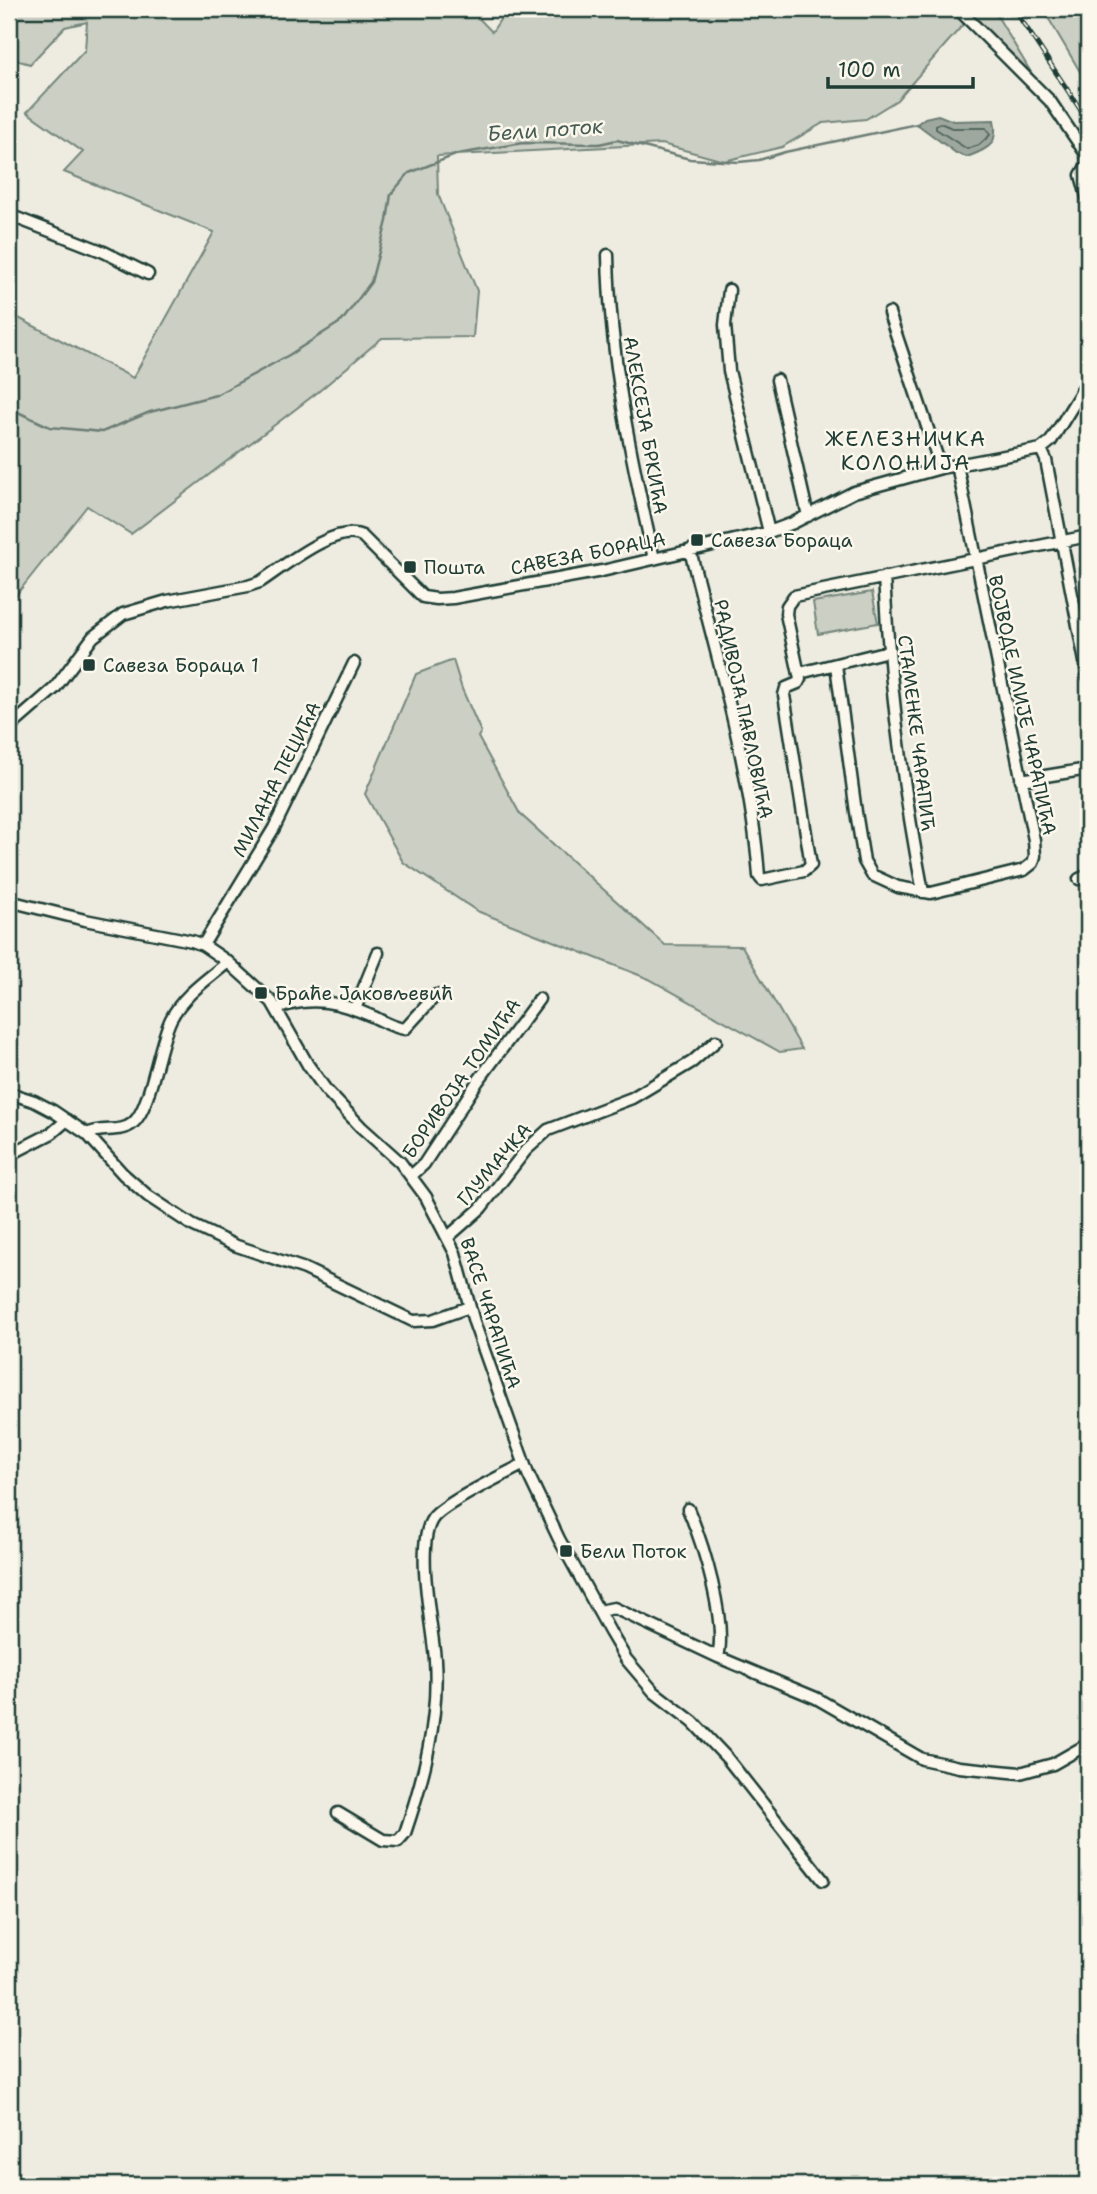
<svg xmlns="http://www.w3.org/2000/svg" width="1097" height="2194" viewBox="0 0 1097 2194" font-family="'Shantell Sans',sans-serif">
<rect width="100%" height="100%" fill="#eeece1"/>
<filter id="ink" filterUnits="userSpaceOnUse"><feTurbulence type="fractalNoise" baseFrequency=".0143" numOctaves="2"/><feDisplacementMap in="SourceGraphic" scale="14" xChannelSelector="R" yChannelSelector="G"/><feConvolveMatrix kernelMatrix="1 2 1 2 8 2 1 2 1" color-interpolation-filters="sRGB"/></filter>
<g filter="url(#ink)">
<!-- green -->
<path fill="#cbcfc4" stroke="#75867c" stroke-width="2" d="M9 9H470L492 32 507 9H993L1044 94 968 19 897 100 866 119 823 123 782 147 724 161 662 144 437 156 438 194 477 291 473 337 382 338 318 392 131 534 87 506 9 604V313L133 378 214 232 64 172 83 152 27 112 85 50 87 22 65 27 30 64 9 58Z
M1043 9H1088V85Z
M872 592 878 623 818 634 813 602Z
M453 660 462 689 481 732 478 737 520 814 665 945 742 946 802 1049 780 1052 649 979 477 911 403 862 365 794 416 674Z"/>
<!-- water -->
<path fill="#9fa89f" stroke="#6c7d74" stroke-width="2" d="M938 115 953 121 994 120C999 145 989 148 967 157L956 153 917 124 925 118Z"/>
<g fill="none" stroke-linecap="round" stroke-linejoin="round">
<!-- shore -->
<path stroke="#52685f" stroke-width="2" d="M940 123 952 128H986L990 135 979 145 967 149 936 129V125Z"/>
<!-- stream -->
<path stroke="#6c7d74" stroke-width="2.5" d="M9 408 50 427 102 432 150 412 216 395 289 355 342 321 371 282 387 221 391 194 409 173 458 154 523 143 599 144 617 140 690 159 739 162 759 160 785 152 917 124"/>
<!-- minor casing -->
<g stroke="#1f3d34" stroke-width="15">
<path id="minor" d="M958 9 1050 101 1088 157
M1088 163 1081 175 1088 200
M9 215 104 252 148 274
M608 255C610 360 631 457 654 559
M729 290 725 325 729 371 769 532
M889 313 941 468
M777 380 808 516
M1041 449 1046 460 1088 677
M690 550C716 655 751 768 759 876L762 880 804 871 811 865 784 695 786 688 798 683 800 679 786 614 787 606 794 596 1088 536
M884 577C889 683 903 788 923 892
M836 665 856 812 864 861 872 875 898 887 931 893 1024 870 1033 863 1035 856 1034 840 957 465
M800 673 888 651
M9 728 55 688 93 637 123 614 167 601 248 586 260 582C283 567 336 523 362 536L423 597 437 599 453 598 602 571 769 532 793 523 854 492 941 468 1041 449 1051 441 1088 381
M1021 780 1088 769
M1079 879 1088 875
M9 901 85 920 192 941 203 945 228 962 272 1002 308 1065 326 1090 361 1127 400 1162 426 1197 455 1253 474 1322 528 1474 559 1539 610 1632 626 1659 654 1692 693 1722 727 1758 823 1880
M203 945 274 828 354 663
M277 1009C311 994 342 1003 374 1017 384 1022 394 1028 405 1029L436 995
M355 1009 378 953
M9 1093 34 1101 53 1111 87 1134 123 1174 148 1196 192 1225 234 1245 305 1269 413 1321 433 1320 469 1307
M87 1134C102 1126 120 1134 133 1123 151 1108 158 1045 171 1019 183 995 208 979 228 962
M9 1155 52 1133 67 1120
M411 1176 424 1164 478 1081 539 999
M448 1237 481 1208 526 1150 548 1130 632 1098 692 1062 716 1041
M688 1509C703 1543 727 1621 718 1657
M599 1611 614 1608 718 1657 816 1698 922 1759 959 1767 1020 1773 1053 1764 1088 1744
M338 1813 383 1840 398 1841 405 1833C424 1777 439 1720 435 1660 433 1628 414 1544 433 1518 444 1503 505 1474 524 1464"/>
</g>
<!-- minor -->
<use href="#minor" stroke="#fbf7ec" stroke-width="10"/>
<!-- rail casing -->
<g stroke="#1f3d34" stroke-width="5">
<path id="rail" d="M1014 9 1088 121"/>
</g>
<!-- rail -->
<use href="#rail" stroke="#fbf7ec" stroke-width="2.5" stroke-dasharray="8" stroke-linecap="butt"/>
</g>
</g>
<!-- markers -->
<g fill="#1f3d34" stroke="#fbf7ec" stroke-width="2.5">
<rect x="690" y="533" width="14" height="14" rx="3.5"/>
<rect x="403" y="560" width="14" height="14" rx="3.5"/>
<rect x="82" y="658" width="14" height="14" rx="3.5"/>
<rect x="254" y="986" width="14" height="14" rx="3.5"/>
<rect x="559" y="1544" width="14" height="14" rx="3.5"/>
</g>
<g text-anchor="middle" stroke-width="5" stroke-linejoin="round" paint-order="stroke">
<!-- street labels -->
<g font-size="19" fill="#1f3d34" stroke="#fbf7ec">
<text transform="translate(646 425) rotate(80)" y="7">АЛЕКСЕЈА БРКИЋА</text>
<text transform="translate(588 553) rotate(-11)" y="7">САВЕЗА БОРАЦА</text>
<text transform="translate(1023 705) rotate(78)" y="7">ВОЈВОДЕ ИЛИЈЕ ЧАРАПИЋА</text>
<text transform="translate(744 709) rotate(78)" y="7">РАДИВОЈА ПАВЛОВИЋА</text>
<text transform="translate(917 733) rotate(83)" y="7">СТАМЕНКЕ ЧАРАПИЋ</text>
<text transform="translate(276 779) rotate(-63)" y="7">МИЛАНА ПЕЦИЋА</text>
<text transform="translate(461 1078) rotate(-55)" y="7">БОРИВОЈА ТОМИЋА</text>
<text transform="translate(494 1164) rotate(-49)" y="7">ГЛУМАЧКА</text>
<text transform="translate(491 1313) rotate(72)" y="7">ВАСЕ ЧАРАПИЋА</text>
</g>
<!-- poi labels -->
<g font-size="19" fill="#1f3d34" stroke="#fbf7ec" text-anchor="start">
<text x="711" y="547">Савеза Бораца</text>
<text x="424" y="574">Пошта</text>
<text x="103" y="672">Савеза Бораца 1</text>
<text x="275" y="1000">Браће Јаковљевић</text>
<text x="580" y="1558">Бели Поток</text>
</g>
<!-- water labels -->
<g font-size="21" font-style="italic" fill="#455d54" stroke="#fbf7ec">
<text transform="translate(545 130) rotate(-4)" y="7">Бели поток</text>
</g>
<!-- neighbourhood labels -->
<g font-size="21" letter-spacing="2" fill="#1f3d34" stroke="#fbf7ec">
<text x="906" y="446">ЖЕЛЕЗНИЧКА<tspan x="906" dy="24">КОЛОНИЈА</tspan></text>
</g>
</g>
<!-- margin -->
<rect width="1097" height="2194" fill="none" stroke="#fbf7ec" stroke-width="35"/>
<rect x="18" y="18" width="1062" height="2159" fill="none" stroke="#1f3d34" stroke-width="2.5" filter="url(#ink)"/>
<!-- scale -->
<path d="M828 77v10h145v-10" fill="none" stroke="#1f3d34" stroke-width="3.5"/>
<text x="838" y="77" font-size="21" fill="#1f3d34" stroke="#fbf7ec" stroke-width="5" paint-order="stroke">100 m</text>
</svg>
